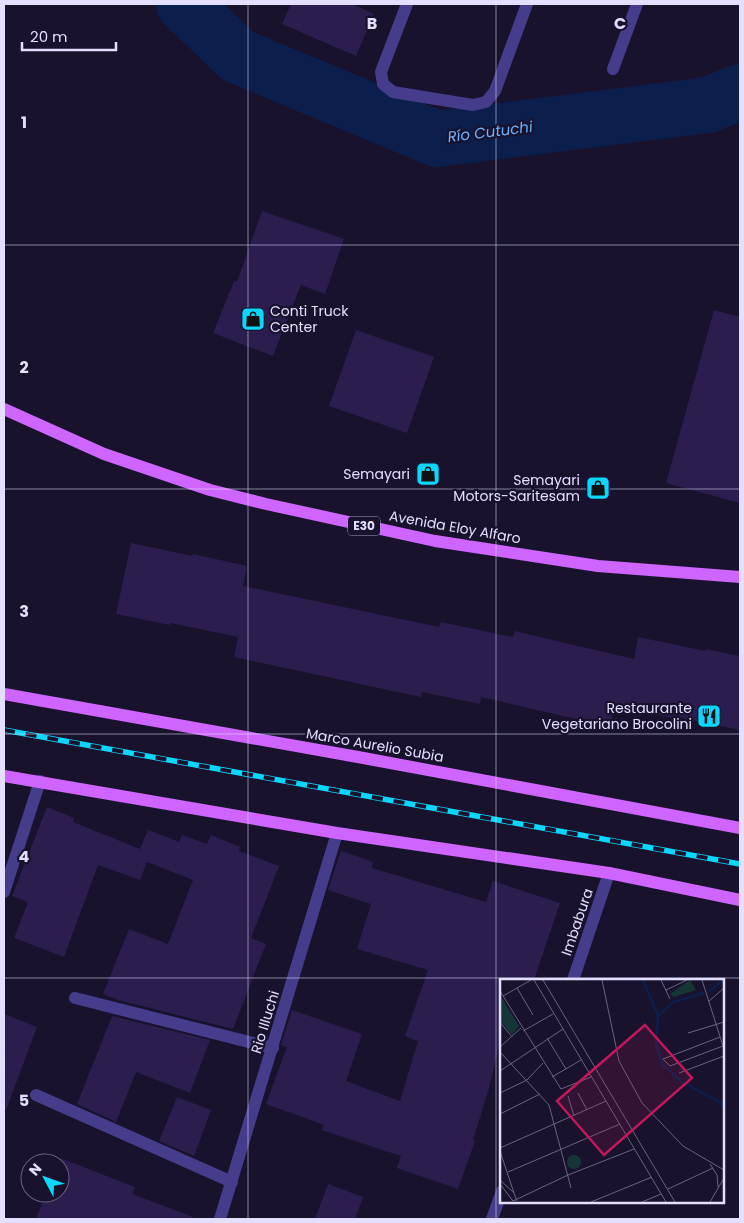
<svg xmlns="http://www.w3.org/2000/svg" width="744" height="1223" viewBox="0 0 744 1223" font-family="Poppins,sans-serif">
<rect width="100%" height="100%" fill="#18122d"/>
<g fill="none" stroke-linecap="round" stroke-linejoin="round">
<!-- river -->
<path stroke="#0c1f4c" stroke-width="56" d="M184 4 238 56 437 139 708 105 740 92"/>
</g>
<!-- building -->
<path fill="#2b1e4e" d="M291 4H352L374 14 356 56 282 24Z
M262 211 344 239 325 294 301 285 273 356 213 333 234 281 237 282Z
M714 310 740 317V503L666 483Z
M356 330 434 357 407 433 329 406Z
M131 543 192 556 193 554 247 566 243 586 439 627 441 622 513 637 514 631 634 659 638 637 706 651V649L740 656V730L678 717 677 719 615 705 610 727 481 697 480 704 422 692 421 697 234 657 238 637 171 623 170 625 116 614Z
M47 807 74 818 73 822 140 849 148 830 179 842 182 835 207 844 211 835 240 847 239 851 279 866 251 938 266 944 233 1029 118 1000 103 994 129 929 168 944 193 880 147 862 140 880 98 865 64 957 14 938 28 902 12 896Z
M341 851 373 862 372 868 486 902 493 881 560 903 534 980H502V1034L489 1088 473 1140 475 1141 458 1189 397 1168 401 1156 322 1130 324 1125 266 1104 287 1047 281 1045 292 1010 362 1034 346 1081 400 1101 418 1041 405 1036 428 970 357 949 371 904 328 890Z
M4 1014 37 1027 6 1110 4 1109Z
M112 1016 210 1040 190 1093 136 1072 116 1122 77 1104Z
M177 1097 211 1110 194 1156 159 1141Z
M60 1158 135 1187 132 1194 193 1217 192 1219H36L46 1193H60V1163H58Z
M328 1184 363 1197 355 1219H315Z"/>
<g fill="none" stroke-linecap="round" stroke-linejoin="round">
<!-- minor -->
<path stroke="#453d8b" stroke-width="12" d="M407 4 381 72 383 84 393 92 473 105 486 102 495 91 527 4
M613 69 637 4
M4 892 40 781
M573 980 609 873
M75 998 273 1048
M36 1095 232 1182
M220 1219 337 833
M492 1219 502 1191"/>
<!-- major -->
<path stroke="#ce65fe" stroke-width="12" d="M4 409 104 454 210 490 266 504 435 541 598 566 740 577
M4 694 358 757 740 828
M4 776 337 833 609 873 740 900"/>
<!-- rail casing -->
<g stroke="#0bd7fe" stroke-width="5.5">
<path id="rail" d="M4 730 740 864"/>
</g>
<!-- rail -->
<use href="#rail" stroke="#18122d" stroke-width="4" stroke-dasharray="11" stroke-linecap="butt"/>
</g>
<!-- grid -->
<path fill="none" stroke="#e4deff" stroke-width="1" stroke-opacity="0.55" d="M248 4V1219M496 4V1219M4 245H740M4 489H740M4 734H740M4 978H740"/>
<!-- icons -->
<defs>
<g id="shop-square" transform="scale(1.25)"><rect x="-9" y="-9" width="18" height="18" rx="4" fill="#0bd7fe" stroke="#18122d"/><path d="M-5-2.5h2.3a2.7 3.5 0 0 1 5.4 0H5L5.5 6h-11ZM-1.5-2.5h3a1.5 2.3 0 0 0-3 0Z" fill="#111"/></g>
<g id="restaurant-square" transform="scale(1.25)"><rect x="-9" y="-9" width="18" height="18" rx="4" fill="#0bd7fe" stroke="#18122d"/><path d="M-5-6h1v4h1v-4h1v4h1v-4h1v5L-1.5 .5V6h-2V.5L-5-1ZM5-6V6H3V1.5H1.5Q1.5-4 5-6Z" fill="#111"/></g>
</defs>
<g fill-rule="evenodd">
<use href="#shop-square" x="253" y="319"/>
<use href="#shop-square" x="428" y="474"/>
<use href="#shop-square" x="598" y="488"/>
<use href="#restaurant-square" x="709" y="716"/>
</g>
<g text-anchor="middle" stroke-width="4.5" stroke-linejoin="round" paint-order="stroke">
<!-- shield labels -->
<rect fill="#18122d" stroke="#a7a1c0" stroke-width="1" x="348" y="516.5" width="32" height="19" rx="4"/>
<g font-size="12" font-weight="bold" fill="#e4deff">
<text x="364" y="530">E30</text>
</g>
<!-- poi labels -->
<g font-size="14" fill="#e4deff" stroke="#18122d" text-anchor="end">
<text x="270" y="316" text-anchor="start">Conti Truck<tspan x="270" dy="16">Center</tspan></text>
<text x="410" y="479">Semayari</text>
<text x="580" y="485">Semayari<tspan x="580" dy="16">Motors-Saritesam</tspan></text>
<text x="692" y="713">Restaurante<tspan x="692" dy="16">Vegetariano Brocolini</tspan></text>
</g>
<!-- street labels -->
<g font-size="14" fill="#e4deff" stroke="#18122d">
<text transform="translate(455 527) rotate(10)" y="5">Avenida Eloy Alfaro</text>
<text transform="translate(375 745) rotate(10)" y="5">Marco Aurelio Subia</text>
<text transform="translate(577 922) rotate(-71)" y="5">Imbabura</text>
<text transform="translate(265 1022) rotate(-73)" y="5">Rio Illuchi</text>
</g>
<!-- water labels -->
<g font-size="15" font-style="italic" fill="#6cb2fe" stroke="#18122d">
<text transform="translate(490 132) rotate(-7)" y="5">Río Cutuchi</text>
</g>
</g>
<!-- overview -->
<g transform="translate(500 979)">
<rect width="224" height="224" fill="#18122d"/>
<path d="M190 1 196 11 174 18 170 15ZM0 16 19 47 12 56 0 41ZM67 183a7 7 0 1 1 14 0a7 7 0 1 1-14 0Z" fill="#153637"/>
<path fill="none" stroke="#0c1f4c" stroke-width="2.5" d="M143 1 158 37 156 66 163 86 182 103 221 124 224 131M208 13 223 1M158 37 173 23 204 14"/>
<path fill="none" stroke="#6a6481" stroke-width="1" d="M34 1 166 223M43 1 175 223M102 1 119 82 142 124 183 167 224 191M161 1 170 20M202 1 223 67M17 9 33 36M166 11 187 1M0 12 61 110 91 98M3 17 31 1M209 22 224 9M0 43 12 58M23 52 53 35M188 54 224 43M220 58 163 80 170 87 223 67M47 59 66 90M0 68 21 49M0 73 49 126 71 209M0 92 63 50M179 94 224 77M52 98 81 81M0 114 27 101 43 84M78 114 87 131M68 117 74 137M0 135 40 115M0 169 106 122M0 172 14 214M210 185 217 196 218 208M8 193 120 145M0 201 14 214 17 222M0 205 13 222M168 210 213 189M13 222 68 196 134 170M91 223 152 198M142 223 161 215M210 223 224 199"/>
<path fill="#c2185b" fill-opacity="0.15" stroke="#c2185b" stroke-width="2.5" d="M145 46 192 99 104 176 57 122Z"/>
<rect width="224" height="224" fill="none" stroke="#e4deff" stroke-width="2.5"/>
</g>
<g font-size="16" text-anchor="middle" font-weight="bold" fill="#e4deff" stroke="#18122d" stroke-width="4.5" stroke-linejoin="round" paint-order="stroke">
<text x="372" y="29">B</text>
<text x="620" y="29">C</text>
<text x="24" y="128">1</text>
<text x="24" y="373">2</text>
<text x="24" y="617">3</text>
<text x="24" y="862">4</text>
<text x="24" y="1106">5</text>
</g>
<!-- border -->
<rect width="744" height="1223" fill="none" stroke="#e4deff" stroke-width="10"/>
<!-- north arrow -->
<g transform="translate(45 1178) rotate(311)"><circle r="24" fill="#18122d" stroke="#6a6481"/>
<path d="M0-4L9 19L0 12L-9 19Z" fill="#0bd7fe"/>
<text y="-8" font-size="14" font-weight="bold" text-anchor="middle" fill="#e4deff">N</text>
</g>
<!-- scale -->
<path d="M22 42v8h94v-8" fill="none" stroke="#e4deff" stroke-width="2.5"/>
<text x="30" y="42" font-size="15" fill="#e4deff" stroke="#18122d" stroke-width="4" paint-order="stroke">20 m</text>
</svg>
